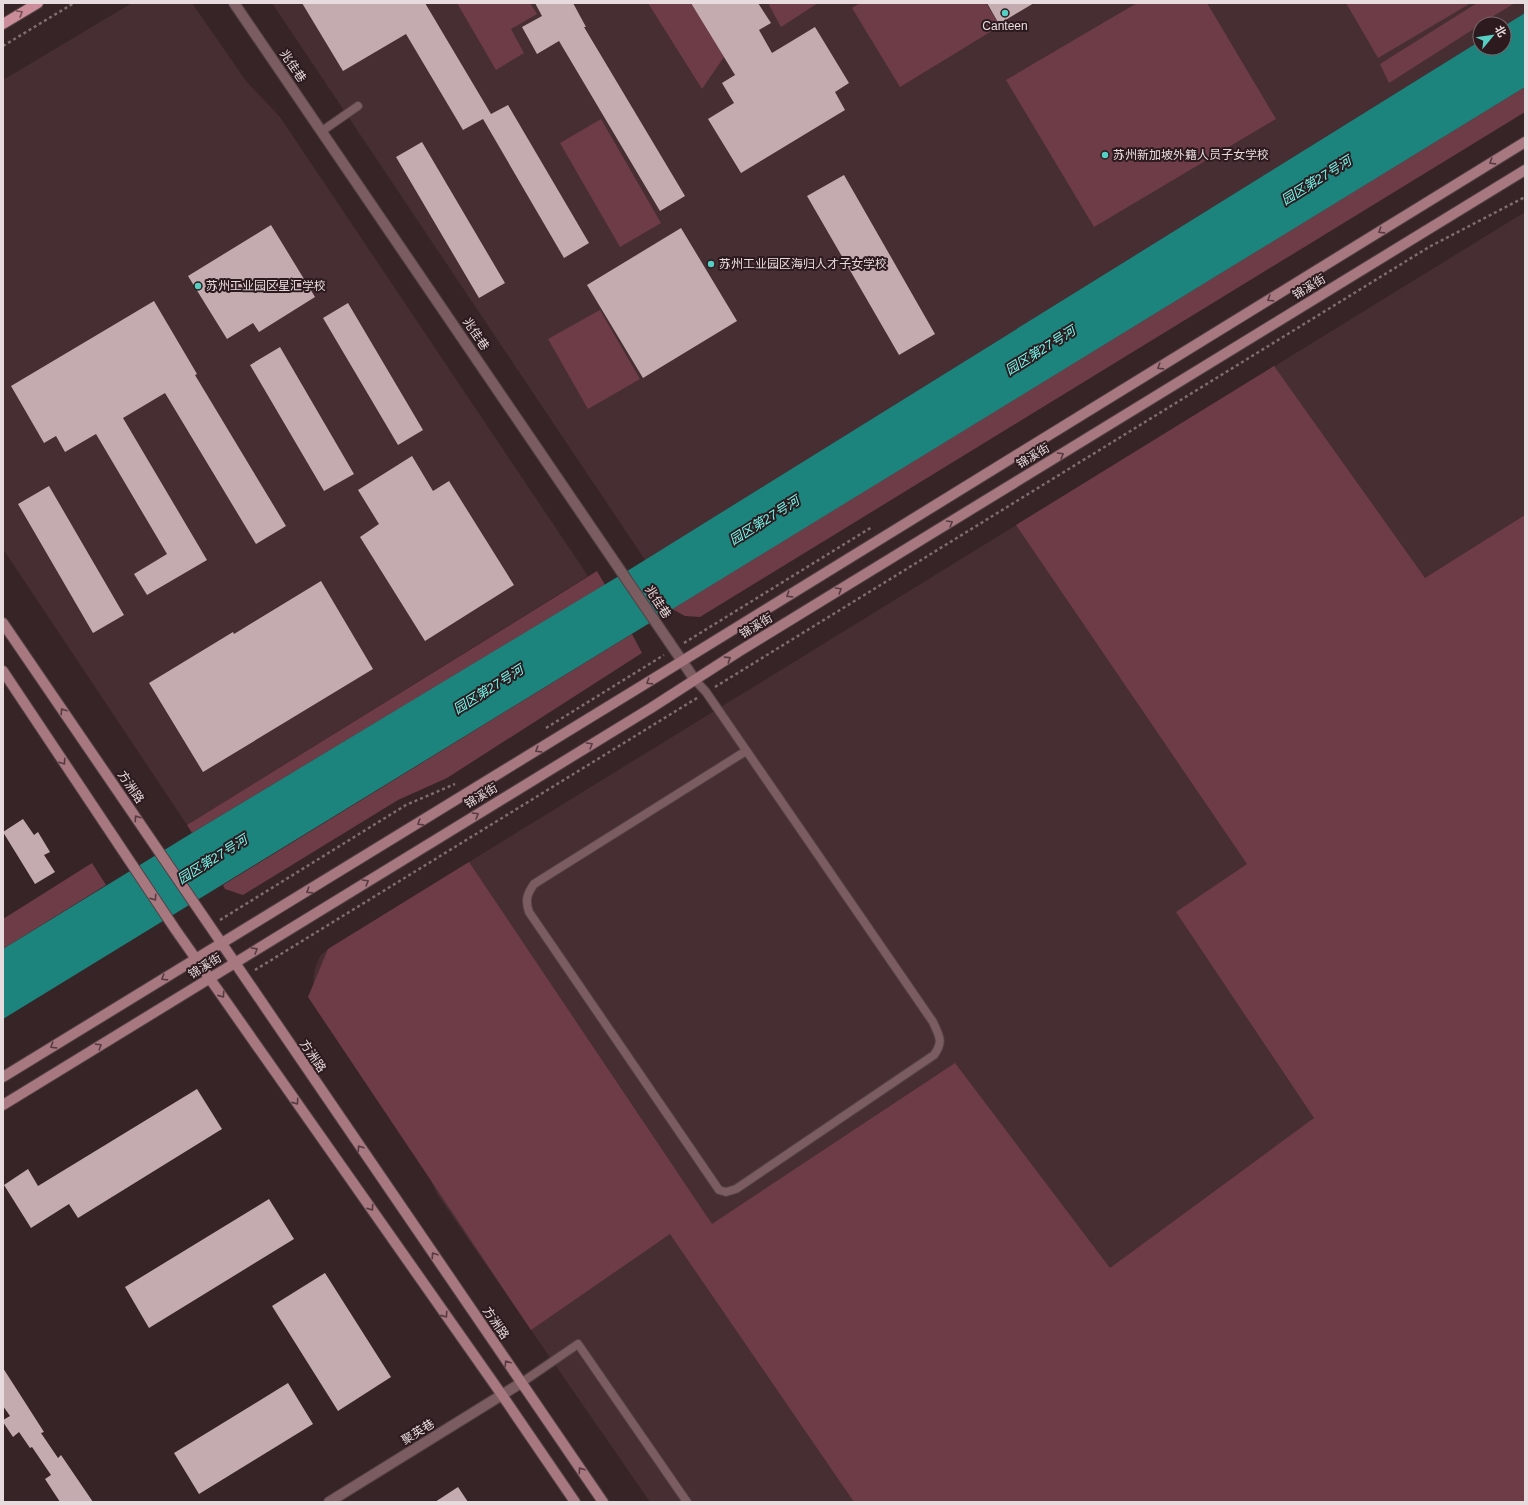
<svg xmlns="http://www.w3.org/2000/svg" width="1528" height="1505" viewBox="0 0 1528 1505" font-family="Helvetica,'Noto Sans SC',sans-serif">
<rect width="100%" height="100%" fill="#372427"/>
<!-- built -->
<path fill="#472e33" d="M132 3H192L246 81 280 117 588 576 187 825 3 549V80Z
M272 3H1525V13L1504 26V24H1480V41L645 560Z
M1525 212V1502H650L437 1194 415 1145 315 991 313 981 315 968 320 956 328 949 469 862Z"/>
<!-- green -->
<path fill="#6d3c46" d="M457 3H530L537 14 511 29 524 53 496 70Z
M648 3H692L724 57 702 89Z
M768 3H818L781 27Z
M860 3H986L1000 26 900 87 852 8Z
M1137 3H1207L1276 119 1094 227 1006 80Z
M1346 3H1471L1378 58Z
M1477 3H1515L1480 24V25L1389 83 1380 64Z
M1525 87V112L700 617 685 616 672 609Z
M601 119 661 223 620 247 560 143Z
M600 310 640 379 588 409 548 339Z
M1274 366 1425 578 1525 515V1502H854L670 1234 531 1330 308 997 328 949 469 862 712 1224 955 1063 1110 1268 1314 1118 1176 912 1247 864 1016 525Z
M597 571 605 585 192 833 187 825Z
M632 634 642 653 447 778 398 800 243 895 225 889 223 885Z
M92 863 106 885 3 949V919Z"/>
<!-- water -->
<path fill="#1c847d" d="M1525 13V87L3 1019V949L192 833 624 573 1480 41V48H1504V26Z"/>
<!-- building -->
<path fill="#c4abaf" d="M302 3H425L491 114 508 105 589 243 564 258 483 119 463 130 406 34 343 71Z
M535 3H573L586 27H584L685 196 660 211 559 41 537 54 522 27 542 16Z
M691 3H758L771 23 759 30 772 53 815 27 849 83 835 92 845 110 741 173 708 119 734 103 722 83 735 75Z
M987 3H1034L999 24Z
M422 142 505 283 479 298 396 157Z
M844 175 935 334 899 355 807 196Z
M271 225 315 297 259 332 253 323 227 339 188 276Z
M681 228 737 321 643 378 587 285Z
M154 301 197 374 195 375 286 526 256 544 165 393 123 418 207 560 147 595 134 574 167 554 96 434 65 452 56 436 44 443 11 386Z
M348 303 423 430 398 445 323 318Z
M280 347 354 474 324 491 250 365Z
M412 456 433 491 449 481 514 585 425 641 360 537 379 524 358 490Z
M49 486 124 615 93 633 18 504Z
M321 581 373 669 203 772 149 683 233 632 234 634Z
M23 819 34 835 38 832 50 852 44 855 55 872 35 884 3 832Z
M197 1089 222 1129 78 1218 69 1204 31 1228 4 1185 28 1169 38 1186Z
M269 1199 294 1239 149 1328 125 1287Z
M325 1273 391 1377 338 1411 272 1306Z
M3 1368 44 1432 41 1433 58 1458 61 1455 93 1502H60L45 1479 51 1475 32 1447 30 1448 19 1432 13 1437 3 1422V1420L10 1416 3 1406Z
M288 1383 313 1424 199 1494 174 1453Z
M458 1487 468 1502H435Z"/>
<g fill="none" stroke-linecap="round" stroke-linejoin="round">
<!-- service casing -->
<g stroke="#534144" stroke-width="10">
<path id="service" d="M322 131 358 106
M695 680 706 692 933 1022C939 1036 944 1041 934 1055L736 1189 726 1192 719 1190 529 912C525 900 527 894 534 884L746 751
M521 1383 578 1344 687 1502"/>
</g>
<!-- minor casing -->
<g stroke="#534144" stroke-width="12">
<path id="minor" d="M329 1502 521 1383"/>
</g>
<!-- tertiary casing -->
<g stroke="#534144" stroke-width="12">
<path id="tertiary" d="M234 3 695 680"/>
</g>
<!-- secondary casing -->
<g stroke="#534144" stroke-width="12">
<path id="secondary" d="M3 623 603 1502
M3 671 175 929 502 1395 575 1502
M3 1077 640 687 1525 142
M3 1105 651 708 738 652 1525 170"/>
</g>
<!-- primary casing -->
<g stroke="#534144" stroke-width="12">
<path id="primary" d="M3 24 38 3"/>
</g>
<!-- path -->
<path stroke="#7e6e70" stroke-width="2.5" stroke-dasharray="3 3" stroke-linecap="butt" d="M3 46 74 3
M684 643 872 527
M715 687 1429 247 1525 197
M546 728 664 655
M220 920 406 805 455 784
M255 970 697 698"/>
<!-- service -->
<use href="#service" stroke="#7b5c61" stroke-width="8"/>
<!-- minor -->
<use href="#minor" stroke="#7b5c61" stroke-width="10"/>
<!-- tertiary -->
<use href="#tertiary" stroke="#7b5c61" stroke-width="10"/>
<!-- secondary -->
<use href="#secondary" stroke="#a87881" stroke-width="10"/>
<!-- primary -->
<use href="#primary" stroke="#cb8d99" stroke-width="10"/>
</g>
<!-- one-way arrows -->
<defs><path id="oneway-chevron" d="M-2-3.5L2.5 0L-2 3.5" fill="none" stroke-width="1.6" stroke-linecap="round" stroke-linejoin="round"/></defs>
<use stroke="#744e55" href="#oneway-chevron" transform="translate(20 13) rotate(-31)"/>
<g stroke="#573b41">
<use href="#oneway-chevron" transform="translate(1492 162) rotate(148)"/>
<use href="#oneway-chevron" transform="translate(1381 231) rotate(148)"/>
<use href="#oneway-chevron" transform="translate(1270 299) rotate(148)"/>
<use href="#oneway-chevron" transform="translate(1160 367) rotate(148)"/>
<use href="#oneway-chevron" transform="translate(1061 455) rotate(-31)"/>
<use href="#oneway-chevron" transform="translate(950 523) rotate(-31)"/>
<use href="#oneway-chevron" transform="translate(839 590) rotate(-31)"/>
<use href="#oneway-chevron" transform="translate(789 595) rotate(148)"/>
<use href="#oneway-chevron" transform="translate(728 659) rotate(-33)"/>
<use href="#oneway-chevron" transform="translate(649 682) rotate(148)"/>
<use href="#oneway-chevron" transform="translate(63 711) rotate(-124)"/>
<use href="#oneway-chevron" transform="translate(590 745) rotate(-31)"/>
<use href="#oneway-chevron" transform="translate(538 750) rotate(148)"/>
<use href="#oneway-chevron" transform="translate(63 762) rotate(56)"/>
<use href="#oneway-chevron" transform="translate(476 815) rotate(-31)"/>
<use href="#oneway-chevron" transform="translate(137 818) rotate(-124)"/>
<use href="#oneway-chevron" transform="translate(420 823) rotate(148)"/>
<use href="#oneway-chevron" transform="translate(366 882) rotate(-31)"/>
<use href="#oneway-chevron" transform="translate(309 891) rotate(148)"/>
<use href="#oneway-chevron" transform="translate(154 898) rotate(56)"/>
<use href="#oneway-chevron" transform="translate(255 950) rotate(-31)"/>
<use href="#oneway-chevron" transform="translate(164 978) rotate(148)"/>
<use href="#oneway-chevron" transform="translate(222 995) rotate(55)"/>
<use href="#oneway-chevron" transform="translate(53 1046) rotate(148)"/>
<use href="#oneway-chevron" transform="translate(99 1046) rotate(-32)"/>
<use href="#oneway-chevron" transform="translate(296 1102) rotate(55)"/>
<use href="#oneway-chevron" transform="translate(360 1148) rotate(-124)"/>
<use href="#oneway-chevron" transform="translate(371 1208) rotate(55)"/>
<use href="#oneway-chevron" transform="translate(434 1255) rotate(-124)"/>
<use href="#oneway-chevron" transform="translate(445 1315) rotate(55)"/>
<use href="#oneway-chevron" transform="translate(507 1363) rotate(-124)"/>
<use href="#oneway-chevron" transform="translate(581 1470) rotate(-124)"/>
</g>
<!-- markers -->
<g fill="#55cec4" stroke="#2c1a1e" stroke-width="1.5">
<circle cx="1005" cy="13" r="4"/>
<circle cx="1105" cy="155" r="4"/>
<circle cx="711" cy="264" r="4"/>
<circle cx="198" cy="286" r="4"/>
</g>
<g text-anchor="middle" stroke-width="4" stroke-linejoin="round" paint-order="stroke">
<!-- poi labels -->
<g font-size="12" fill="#e8dbdd" stroke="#2c1a1e" text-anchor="start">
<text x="1005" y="30" text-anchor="middle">Canteen</text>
<text x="1113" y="159">苏州新加坡外籍人员子女学校</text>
<text x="719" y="268">苏州工业园区海归人才子女学校</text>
<text x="206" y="290">苏州工业园区星汇学校</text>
</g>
<!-- street labels -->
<g font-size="12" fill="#e8dbdd" stroke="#2c1a1e">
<text transform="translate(293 66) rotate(56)" y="4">兆佳巷</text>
<text transform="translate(1309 287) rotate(-31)" y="4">锦溪街</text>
<text transform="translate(476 334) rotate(56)" y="4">兆佳巷</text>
<text transform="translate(1033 456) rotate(-31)" y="4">锦溪街</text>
<text transform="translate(658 602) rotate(57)" y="4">兆佳巷</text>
<text transform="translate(756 626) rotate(-31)" y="4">锦溪街</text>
<text transform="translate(131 787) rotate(56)" y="4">方洲路</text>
<text transform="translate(481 796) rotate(-31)" y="4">锦溪街</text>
<text transform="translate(205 966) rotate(-32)" y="4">锦溪街</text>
<text transform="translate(313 1056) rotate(56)" y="4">方洲路</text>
<text transform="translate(496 1323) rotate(56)" y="4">方洲路</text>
<text transform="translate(418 1432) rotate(-32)" y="4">聚英巷</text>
</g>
<!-- water labels -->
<g font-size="13" font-style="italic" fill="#73faef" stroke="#2c1a1e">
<text transform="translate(1316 180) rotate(-32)" y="5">园区第27号河</text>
<text transform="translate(1040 350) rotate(-32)" y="5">园区第27号河</text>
<text transform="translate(764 520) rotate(-32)" y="5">园区第27号河</text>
<text transform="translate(488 689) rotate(-32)" y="5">园区第27号河</text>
<text transform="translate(212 859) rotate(-32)" y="5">园区第27号河</text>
</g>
</g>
<!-- border -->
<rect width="1528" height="1505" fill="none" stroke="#e8dbdd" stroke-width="8"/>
<!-- north arrow -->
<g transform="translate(1492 36) rotate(61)"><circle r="19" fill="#2c1a1e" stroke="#77676a"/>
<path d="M0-3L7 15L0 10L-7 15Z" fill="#55cec4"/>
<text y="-6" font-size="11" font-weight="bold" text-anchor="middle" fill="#e8dbdd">北</text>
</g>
</svg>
